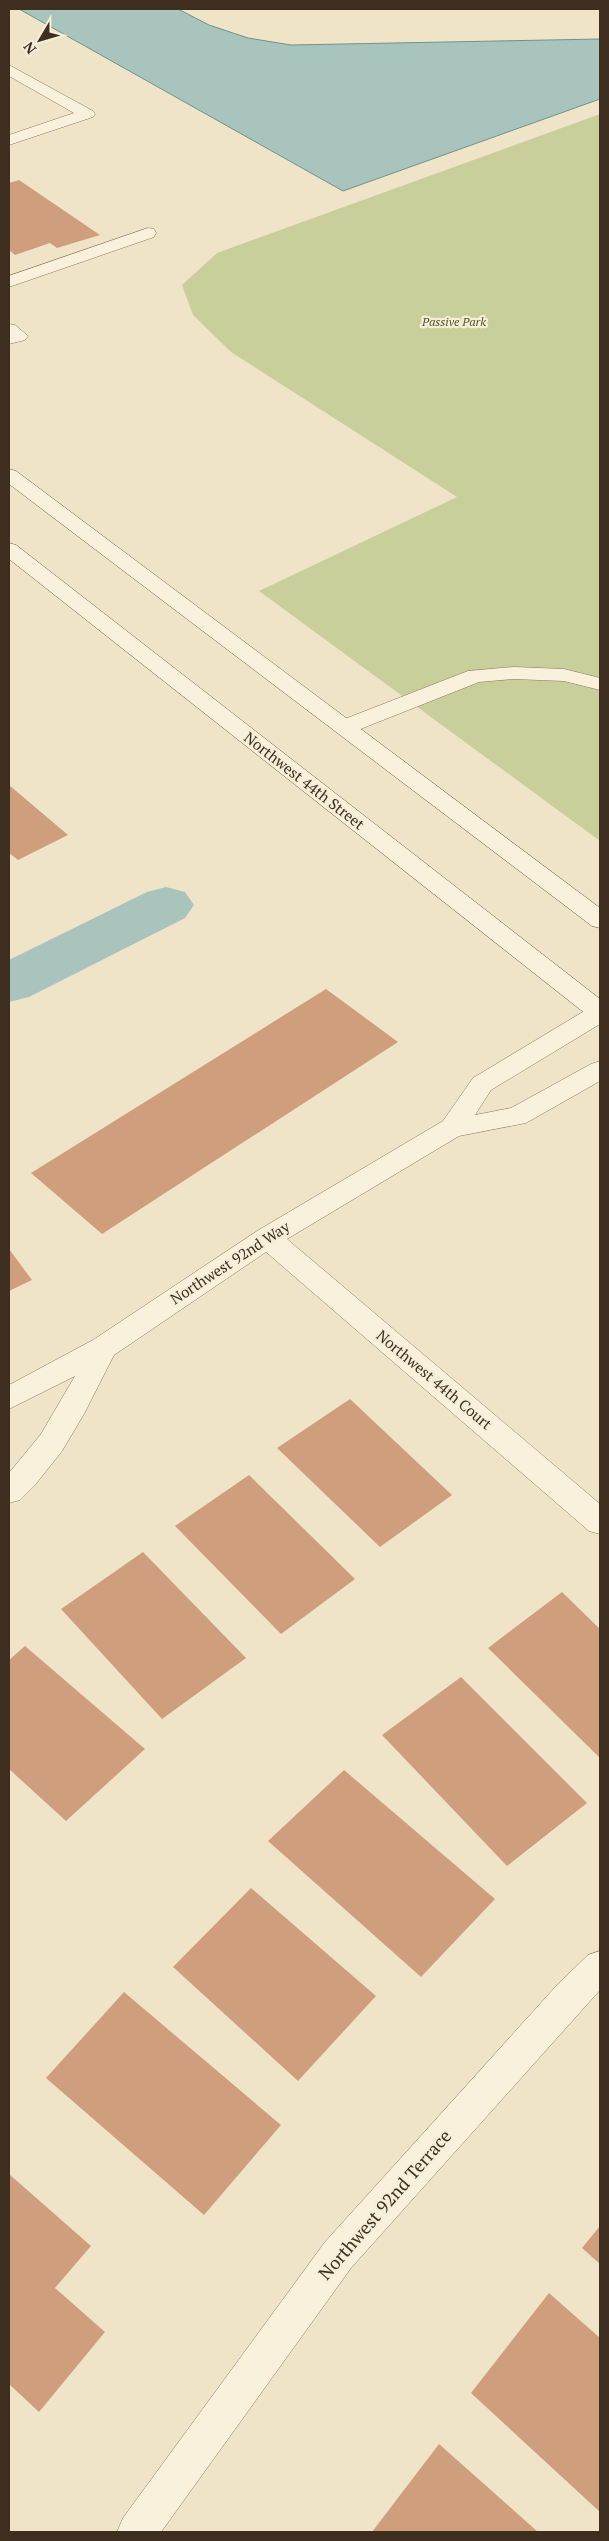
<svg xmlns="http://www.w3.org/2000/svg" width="609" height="2541" viewBox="0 0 609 2541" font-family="'PT Serif',serif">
<rect width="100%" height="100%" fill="#f0e4c8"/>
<!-- green -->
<path fill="#c9cf9b" d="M600 114V841L259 591 457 497 231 352 193 315 182 285 217 253Z"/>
<!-- water -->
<path fill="#a9c4bc" stroke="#6f938a" d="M19 9H178L209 25 248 38 291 45 600 39V99L343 191Z"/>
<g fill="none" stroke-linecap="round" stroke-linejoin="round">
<!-- canal -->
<path fill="#a9c4bc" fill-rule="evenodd" d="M166 887 185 892 194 905 185 918 29 997 9 1002V960L147 892Z"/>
</g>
<!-- building -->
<path fill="#cf9f7d" d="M19 180 100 235 57 248 50 243 15 255 9 250V183Z
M9 785 68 835 18 860 9 853Z
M326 989 398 1042 102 1234 31 1173Z
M9 1249 32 1280 9 1291Z
M350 1399 452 1495 380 1547 277 1448Z
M249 1475 355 1579 281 1634 175 1526Z
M143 1552 246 1658 162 1719 61 1609Z
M562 1592 600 1629V1758L488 1648Z
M25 1646 145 1749 66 1821 9 1769V1660Z
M461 1677 587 1803 507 1866 382 1735Z
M344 1770 495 1899 421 1977 268 1841Z
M251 1888 376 1996 298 2081 173 1967Z
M124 1992 281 2125 204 2215 46 2078Z
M9 2174 91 2246 55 2288 105 2332 39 2412 9 2384Z
M600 2226V2264L582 2248Z
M549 2293 600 2338V2512L471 2393Z
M439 2444 538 2532H372Z"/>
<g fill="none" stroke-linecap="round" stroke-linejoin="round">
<!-- lane casing -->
<g stroke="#8d765c" stroke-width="1">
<path id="lane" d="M9 65 93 111 95 114 93 117 9 145V135L74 113 9 76Z
M148 228 154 229 156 233 154 237 9 287V276Z
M9 324 15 325 28 336 25 340 9 344Z
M514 667 564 669 600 678V690L564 681 514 679 479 682 353 732 345 734 337 732 334 727 337 722 468 671Z"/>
</g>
<!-- street casing -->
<g stroke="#8d765c" stroke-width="1">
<path id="street" d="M600 1005V1024L491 1090 475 1115 511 1108 591 1064 600 1061V1081L526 1123 459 1136 287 1239 600 1504V1534L589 1531 266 1252 114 1355 84 1414 62 1451 35 1485 20 1500 9 1503V1473L41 1434 75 1376 9 1409V1385L93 1340 257 1231 443 1121 473 1078 591 1007Z
M600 1951V1990L351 2268 161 2532H117L123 2518 325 2242 558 1984 588 1955Z"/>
</g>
<!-- secondary casing -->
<g stroke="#6f573f" stroke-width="1">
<path id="secondary" d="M9 469 16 471 600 908V928L592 926 9 484Z
M9 543 16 545 600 999V1020L591 1018 9 559Z"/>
</g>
<!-- lane -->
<use href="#lane" fill="#faf1dc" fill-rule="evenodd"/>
<!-- street -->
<use href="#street" fill="#faf1dc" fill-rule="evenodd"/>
<!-- secondary -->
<use href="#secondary" fill="#faf1dc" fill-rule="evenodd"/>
</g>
<g text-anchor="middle" stroke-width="4.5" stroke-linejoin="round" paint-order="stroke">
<!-- far-park labels -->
<g font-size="12" font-style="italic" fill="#4d5a26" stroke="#f7eed8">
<text x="454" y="326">Passive Park</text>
</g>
<!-- street labels -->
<g font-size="15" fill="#3d2e20" stroke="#f7eed8">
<text transform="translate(304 781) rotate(38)" y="5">Northwest 44th Street</text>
<text transform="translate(230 1263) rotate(-33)" y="5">Northwest 92nd Way</text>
<text transform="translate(434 1380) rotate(40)" y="5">Northwest 44th Court</text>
</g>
<!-- near-street labels -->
<g font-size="18" fill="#3d2e20" stroke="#f7eed8">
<text transform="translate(385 2205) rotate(-49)" y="6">Northwest 92nd Terrace</text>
</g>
</g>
<!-- border -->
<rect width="609" height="2541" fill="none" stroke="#3d2e20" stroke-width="20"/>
<!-- north arrow -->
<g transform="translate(40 40) rotate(232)" stroke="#f7eed8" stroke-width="4" paint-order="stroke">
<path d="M0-4L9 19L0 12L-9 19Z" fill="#3d2e20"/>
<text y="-8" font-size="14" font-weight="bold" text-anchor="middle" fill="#3d2e20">N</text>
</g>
</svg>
